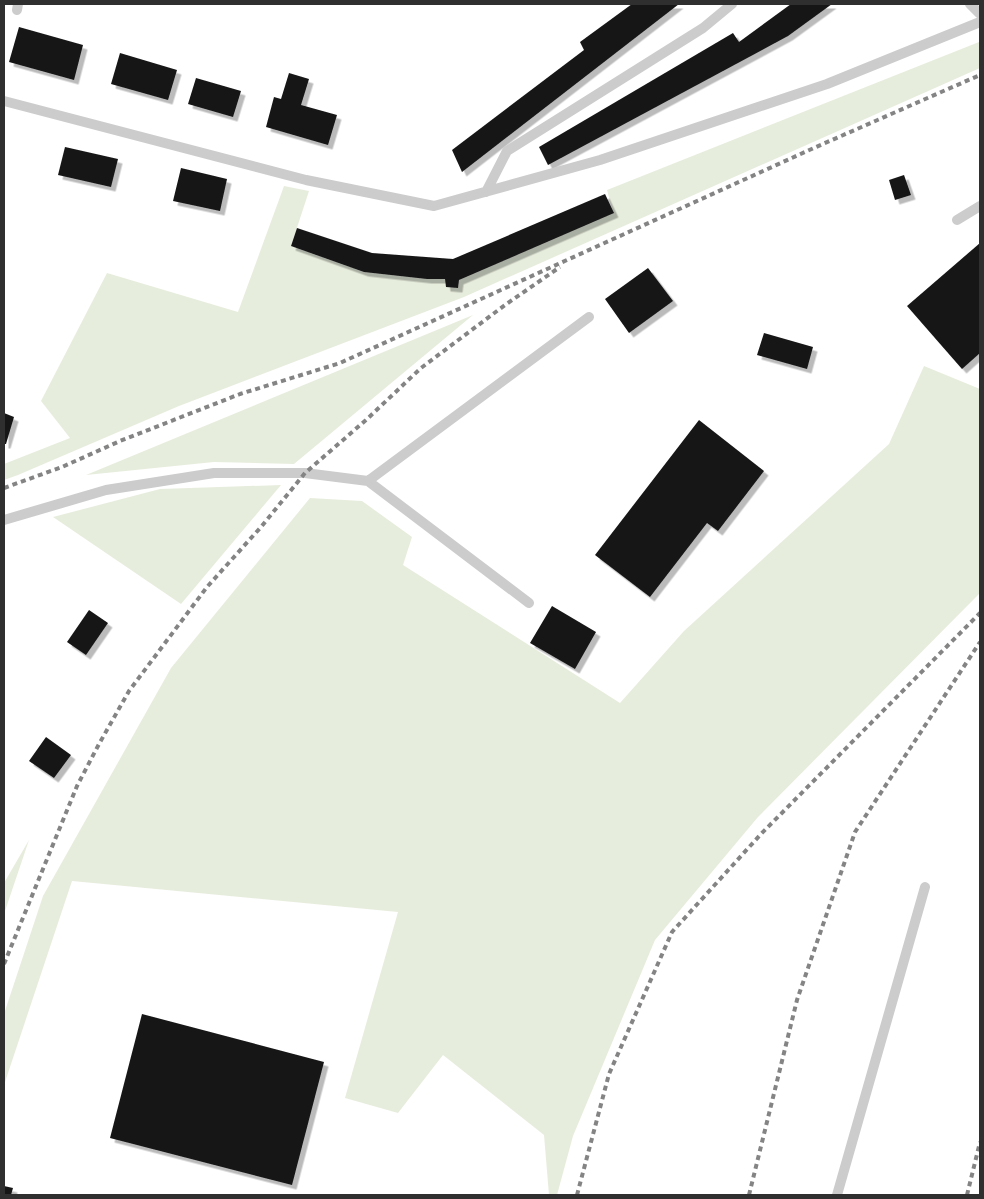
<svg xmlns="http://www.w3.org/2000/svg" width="984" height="1199" viewBox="0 0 984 1199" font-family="Roboto,sans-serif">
<defs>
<filter id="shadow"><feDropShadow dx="4.5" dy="4.5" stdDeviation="0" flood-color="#0004"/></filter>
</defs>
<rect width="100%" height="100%" fill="#fff"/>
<!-- green -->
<path fill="#e7eddd" d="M979 42 980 68 464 297 179 406 18 475 4 480V464L70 438 41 401 107 273 238 312 284 186 309 191 291 246 364 272 427 279H445L446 287 458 288 459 280 613 213 607 190Z
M473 315 294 464 214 462 86 475Z
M924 366 980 389V593L758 817 655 940 573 1136 557 1195H549L544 1135 443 1055 398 1113 345 1098 398 912 72 881 4 1085V1014L43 896 171 668 310 498 362 501 412 537 403 565 620 703 684 631 889 444Z
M281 485 181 604 53 517 160 489Z
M29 840 4 914V883Z"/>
<!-- building -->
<path fill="#161616" filter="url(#shadow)" d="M632 4H679L462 172 452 150 584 50 580 42Z
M791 4H832L788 36 548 165 539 147 733 33 739 42Z
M19 27 83 45 74 80 9 62Z
M120 53 177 70 168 100 111 84Z
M289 73 309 79 301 105 337 115 328 145 266 127 274 97 281 99Z
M196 78 241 91 233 117 188 104Z
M65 147 118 159 111 187 58 175Z
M181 168 227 179 220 211 173 201Z
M904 175 911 195 895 200 889 180Z
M605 194 614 213 459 280 458 288 446 287 445 279H427L364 272 291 246 297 228 372 253 453 259Z
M980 243V353L962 369 907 306Z
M648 268 673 301 629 333 605 299Z
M764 333 813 347 807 369 757 355Z
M4 413 14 417 6 444H4Z
M699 420 764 471 718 531 707 523 650 597 595 555Z
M552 606 596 632 575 669 530 643Z
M89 610 108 623 86 655 67 642Z
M46 737 71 755 54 778 29 761Z
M142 1014 324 1062 292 1185 110 1138Z
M4 1186 13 1188 11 1195H4Z"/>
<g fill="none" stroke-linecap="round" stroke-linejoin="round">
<!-- service -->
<path stroke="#ccc" stroke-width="10" d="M970 4 980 14
M17 10 18 4
M4 101 306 180 434 206 600 160 827 84 980 22
M486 192 507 151 703 28 732 4
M957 220 980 206
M368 481 589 317
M4 520 106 490 214 473H305L368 481 529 603
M837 1195 925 887"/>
<!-- rail -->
<path stroke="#848484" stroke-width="4" stroke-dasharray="5 4" stroke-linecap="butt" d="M4 488 62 467 120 441 240 394 340 363 816 147 980 75
M4 964 77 786 99 744 129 691 207 587 261 527 305 473 366 420 421 368 505 305 560 267
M577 1195 609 1074 672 932 761 834 980 613
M749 1195 797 1000 855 832 980 642
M967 1195 980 1142"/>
</g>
<!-- border -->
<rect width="984" height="1199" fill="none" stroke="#2f2f2f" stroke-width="10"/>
</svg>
